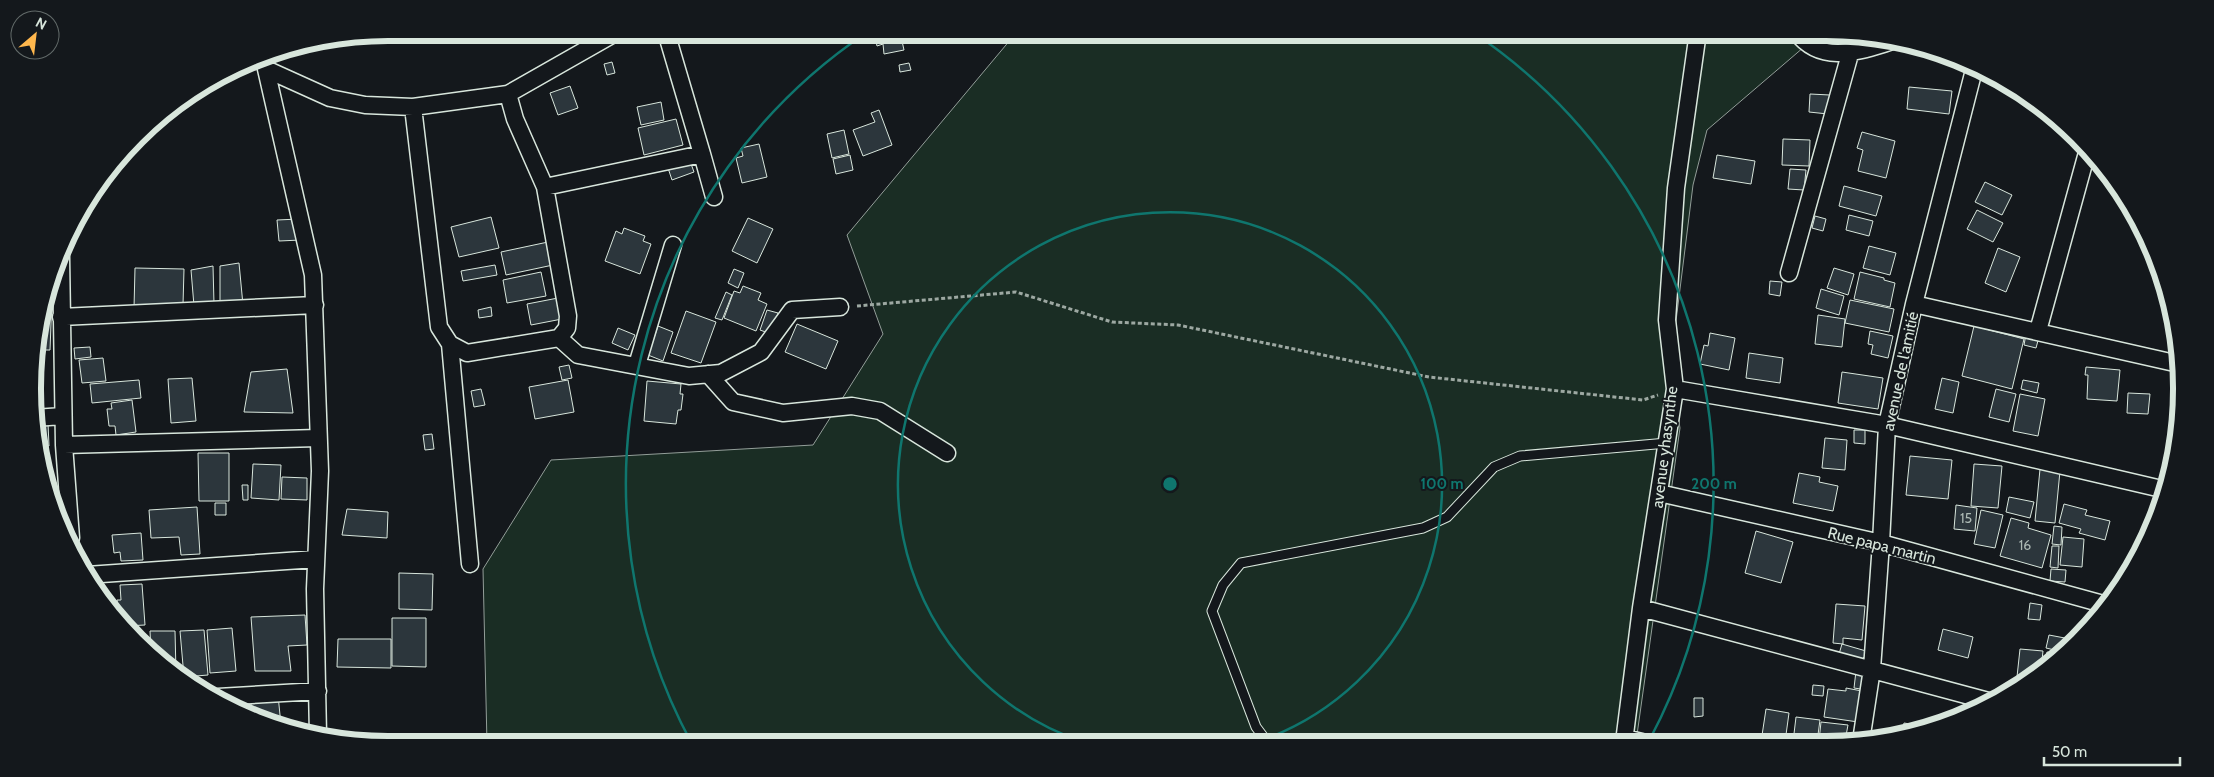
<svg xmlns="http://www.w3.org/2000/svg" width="2214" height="777" viewBox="0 0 2214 777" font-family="Cabin,sans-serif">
<rect width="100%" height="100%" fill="#14181c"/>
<!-- green -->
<path fill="#1a2d24" stroke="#939e99" d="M1016 33H1808L1811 41 1707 130 1693 185 1670 369 1680 428 1636 742 487 744 483 569 551 460 813 445 883 334 847 235Z"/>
<!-- building -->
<path fill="#2c363c" stroke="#d8e6dc" d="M874 32H900L904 50 884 54 883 44 877 46Z
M612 62 615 73 607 75 604 64Z
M909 63 911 70 900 72 899 65Z
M570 86 578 108 558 115 550 93Z
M1909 87 1952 91 1949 114 1907 109Z
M1810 94 1830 95 1828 114 1809 112Z
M661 102 664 120 641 125 637 107Z
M879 110 892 145 863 156 853 130 875 122 871 113Z
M676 119 683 145 644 155 638 128Z
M844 130 849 154 832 158 827 134Z
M1862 132 1895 141 1886 178 1858 171 1863 150 1857 148Z
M1783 139 1810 140 1809 166 1782 165Z
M759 144 767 177 742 183 736 158 743 156 741 148Z
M850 155 853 170 836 174 833 159Z
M1717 155 1755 161 1751 184 1713 178Z
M690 161 694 172 672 180 668 168Z
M1790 169 1806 170 1804 190 1788 189Z
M1985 182 2012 195 2002 215 1975 202Z
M1844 186 1882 196 1876 216 1839 206Z
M1977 210 2003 223 1993 242 1967 229Z
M1849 215 1873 221 1869 236 1846 230Z
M1815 216 1826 219 1823 231 1812 228Z
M491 217 499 248 459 257 451 227Z
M748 218 773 229 757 263 732 251Z
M299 219 301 240 279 241 277 220Z
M624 228 645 236 643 241 651 244 640 274 605 261 616 231 622 234Z
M548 242 553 265 506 275 501 252Z
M1869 246 1896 253 1890 275 1863 268Z
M1998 248 2020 257 2006 292 1985 283Z
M239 263 243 305 220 304V266Z
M495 265 497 275 463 281 461 271Z
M213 266 214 304 194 306 191 270Z
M135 268 184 269 183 305 134 308Z
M1834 268 1854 274 1848 295 1827 288Z
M734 269 744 273 738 288 728 283Z
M541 272 546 296 507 303 503 280Z
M1860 272 1884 278V280L1895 283 1890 307 1854 299Z
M1770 281 1782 282 1780 296 1769 294Z
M743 286 761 293 758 300 767 304 756 331 724 318 734 291 740 293Z
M1821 289 1844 296 1839 315 1816 308Z
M726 292 732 295 722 320 715 318Z
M49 298H52L50 350H35L36 342Z
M558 298 562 319 531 325 527 304Z
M1850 300 1894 309 1889 332 1845 323Z
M491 307 492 316 479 318 478 310Z
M767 310 778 313 771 334 760 330Z
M686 311 716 322 701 363 671 353Z
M1818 315 1845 319 1842 347 1815 344Z
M797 324 838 341 826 369 785 352Z
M658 326 673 332 663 361 648 355Z
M1974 326 2024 339 2012 389 1962 376Z
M618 328 635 335 628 350 612 343Z
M1870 331 1893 336 1888 358 1871 354 1873 345 1868 344Z
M1710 333 1735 338 1729 370 1700 364 1704 345 1708 346Z
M2026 334 2039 337 2036 348 2024 345Z
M90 347 91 357 75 359 74 348Z
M1749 353 1783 358 1780 383 1746 378Z
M103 358 106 381 82 383 79 360Z
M569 365 572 378 562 380 559 367Z
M2086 367 2120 370 2117 401 2087 399 2088 375H2085Z
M287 369 293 413 244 412 251 372Z
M1842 372 1883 378 1878 409 1838 403Z
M192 378 196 421 171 423 168 379Z
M1942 378 1959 382 1953 413 1935 409Z
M139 380 141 398 92 403 90 384Z
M568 380 574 412 535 419 529 387Z
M2023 380 2039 383 2037 393 2021 389Z
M647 381 681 384 680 394H683L681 410H678L676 424 644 421Z
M481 389 485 405 474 407 471 391Z
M1996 389 2016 394 2009 422 1989 417Z
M2128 393 2150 394 2148 414 2127 413Z
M2020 394 2045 399 2038 436 2013 431Z
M132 400 136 432 116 435 115 426H109L107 409H112L111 403Z
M48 423 49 446H39L35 424Z
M1854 430H1865V444L1854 443Z
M432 434 434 449 425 450 423 435Z
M1825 438 1847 440 1845 470 1822 468Z
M198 453H229V501H199Z
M1910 456 1952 460 1948 499 1906 495Z
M253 464 281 465 279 500 251 498Z
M1974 464 2002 466 1998 508 1971 506Z
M2040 469 2060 471 2055 523 2035 521Z
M1799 473 1820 477 1819 482 1838 486 1833 511 1793 503Z
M282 477 307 478V500L281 499Z
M242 485H248V500H243Z
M58 487 59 501H54L48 488Z
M2009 497 2034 502 2030 518 2006 512Z
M215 503H226V515H215Z
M2064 504 2087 510 2085 515 2110 521 2105 540 2079 533 2081 529 2059 523Z
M1956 505 1977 508 1975 531 1954 529Z
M197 507 200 554 181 555 179 537 151 538 149 510Z
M347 509 388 512 387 538 342 535Z
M1981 510 2003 515 1995 548 1974 544Z
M2011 518 2029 523 2028 528 2051 535 2042 568 2000 556Z
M2054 526 2062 527 2061 545 2052 544Z
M1756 531 1793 542 1781 583 1745 573Z
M141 533 143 560 121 561 120 552 114 553 112 535Z
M2063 537 2084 539 2082 567 2060 565Z
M2052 546H2059L2058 568 2050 567Z
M2051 569 2066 570 2065 582 2050 581Z
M399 573 433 574 432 610 399 609Z
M142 584 145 625 125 626 118 617 117 600H121L120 585Z
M2030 603 2042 605 2040 620 2028 619Z
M1836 604 1865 606 1862 640 1843 638V644L1833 643Z
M305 615 307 645 288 646 291 671H255L251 617Z
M392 618H426V667L392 666Z
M232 628 236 671 210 673 207 630Z
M1943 629 1973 637 1968 658 1938 650Z
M204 630 208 675 184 677 180 631Z
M150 631H175L176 672 151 652Z
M2049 635 2070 639 2069 646 2063 652 2046 648Z
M134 637H147V649L137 640Z
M338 639H391V668L337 667Z
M1842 644 1866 651 1864 660 1839 654Z
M2020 649 2043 651 2041 669 2016 686Z
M2047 652 2062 654 2044 667Z
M1856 671 1869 672 1867 690 1854 688Z
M1813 685 1824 686 1823 696 1812 695Z
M1846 688 1862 691 1858 722 1824 717 1828 689 1846 691Z
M278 695 281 725 252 712 250 697Z
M1694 698H1703V716L1694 717Z
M248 700 249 711 228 701Z
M1766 709 1789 713 1785 742H1761Z
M1796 717 1820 720 1817 742H1793Z
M1821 722 1848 725 1845 741H1819Z
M1904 723 1922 726 1902 732Z"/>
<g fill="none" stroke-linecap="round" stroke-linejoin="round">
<!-- service casing -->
<g stroke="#d8e6dc" stroke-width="11">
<path id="service" d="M1268 743 1256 727 1212 611 1223 585 1241 563 1423 528 1447 517 1494 467 1520 456 1667 443"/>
</g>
<!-- minor casing -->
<g stroke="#d8e6dc" stroke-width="19">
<path id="minor" d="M666 32 702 154
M1796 32C1822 66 1859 51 1893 41
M263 56 313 275 320 471 315 589 318 735
M268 70 330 98 365 105 413 107 508 94 617 32
M508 94 515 119 545 187 702 154 714 197
M413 107 439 327 450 344 467 353 559 338 567 328 568 316 545 187
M61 257 64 445 71 538
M1789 273 1850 54
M1914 304 2179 364
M61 317 315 305
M2038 331 2088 149
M559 338 578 355 689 376 721 373 761 352 792 310 840 307
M450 344 470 564
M637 365 673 245
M708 374 733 402 783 413 852 406 880 411 947 453
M1675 389 1887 425 2166 490
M34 418 63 416
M64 445 318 438
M1659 493 1881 543 2103 604
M87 575 316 559
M1641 608 1992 702
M218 697 318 691
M1625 738 1642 742
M1861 741 1872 669 1881 543 1887 425 1914 304 1975 66
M1624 742 1641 608 1675 389 1667 320 1676 188 1698 32"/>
</g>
<!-- path -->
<path stroke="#9da8a2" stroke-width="3" stroke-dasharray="4 2.5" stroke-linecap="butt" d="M857 306 1016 292 1112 322 1178 325 1429 377 1643 400 1658 395"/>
<!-- service -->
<use href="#service" stroke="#14181c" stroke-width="9"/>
<!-- minor -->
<use href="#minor" stroke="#14181c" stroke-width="16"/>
</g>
<!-- distance rings -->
<g fill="none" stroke="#0f766e" stroke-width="2.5">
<path d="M1086 743A272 272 0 1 1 1254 743"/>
<path d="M692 744A544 544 0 0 1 866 33M1474 33A544 544 0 0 1 1650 739"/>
</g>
<g text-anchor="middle" stroke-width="4" stroke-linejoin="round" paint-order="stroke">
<!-- number labels -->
<g font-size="14" fill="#adbab4">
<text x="1966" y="523">15</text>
<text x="2025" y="550">16</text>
</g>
<!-- street labels -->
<g font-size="16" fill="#d8e6dc" stroke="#14181c">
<text transform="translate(1900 371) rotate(-78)" y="6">avenue de l'amitié</text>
<text transform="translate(1664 447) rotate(-83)" y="6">avenue yhasynthe</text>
<text transform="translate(1882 545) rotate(14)" y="6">Rue papa martin</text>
</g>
</g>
<!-- crop -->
<path d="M0 0H2214V777H0ZM388 41H1826A347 347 0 0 1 2173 388V389A347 347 0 0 1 1826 736H388A347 347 0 0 1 41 389V388A347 347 0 0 1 388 41Z" fill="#14181c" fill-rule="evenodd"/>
<path fill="none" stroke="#d8e6dc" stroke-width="6" d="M388 41H1826A347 347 0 0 1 2173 388V389A347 347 0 0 1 1826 736H388A347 347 0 0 1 41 389V388A347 347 0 0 1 388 41Z"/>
<circle cx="1170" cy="484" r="8" fill="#0f766e" stroke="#14181c" stroke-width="2.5"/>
<g font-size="15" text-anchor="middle" font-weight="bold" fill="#0f766e" stroke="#14181c" stroke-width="4" stroke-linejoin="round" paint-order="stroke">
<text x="1442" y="489">100 m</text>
<text x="1714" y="489">200 m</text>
</g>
<!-- north arrow -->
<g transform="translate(35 35) rotate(28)"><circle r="24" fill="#14181c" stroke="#626a69"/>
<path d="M0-4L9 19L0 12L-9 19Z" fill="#ffb74d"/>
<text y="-8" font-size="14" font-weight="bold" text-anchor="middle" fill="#d8e6dc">N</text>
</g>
<!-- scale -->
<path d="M2044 757v8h136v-8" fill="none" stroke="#d8e6dc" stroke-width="2.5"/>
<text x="2052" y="757" font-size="15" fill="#d8e6dc" stroke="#14181c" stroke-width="4" paint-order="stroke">50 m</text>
</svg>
